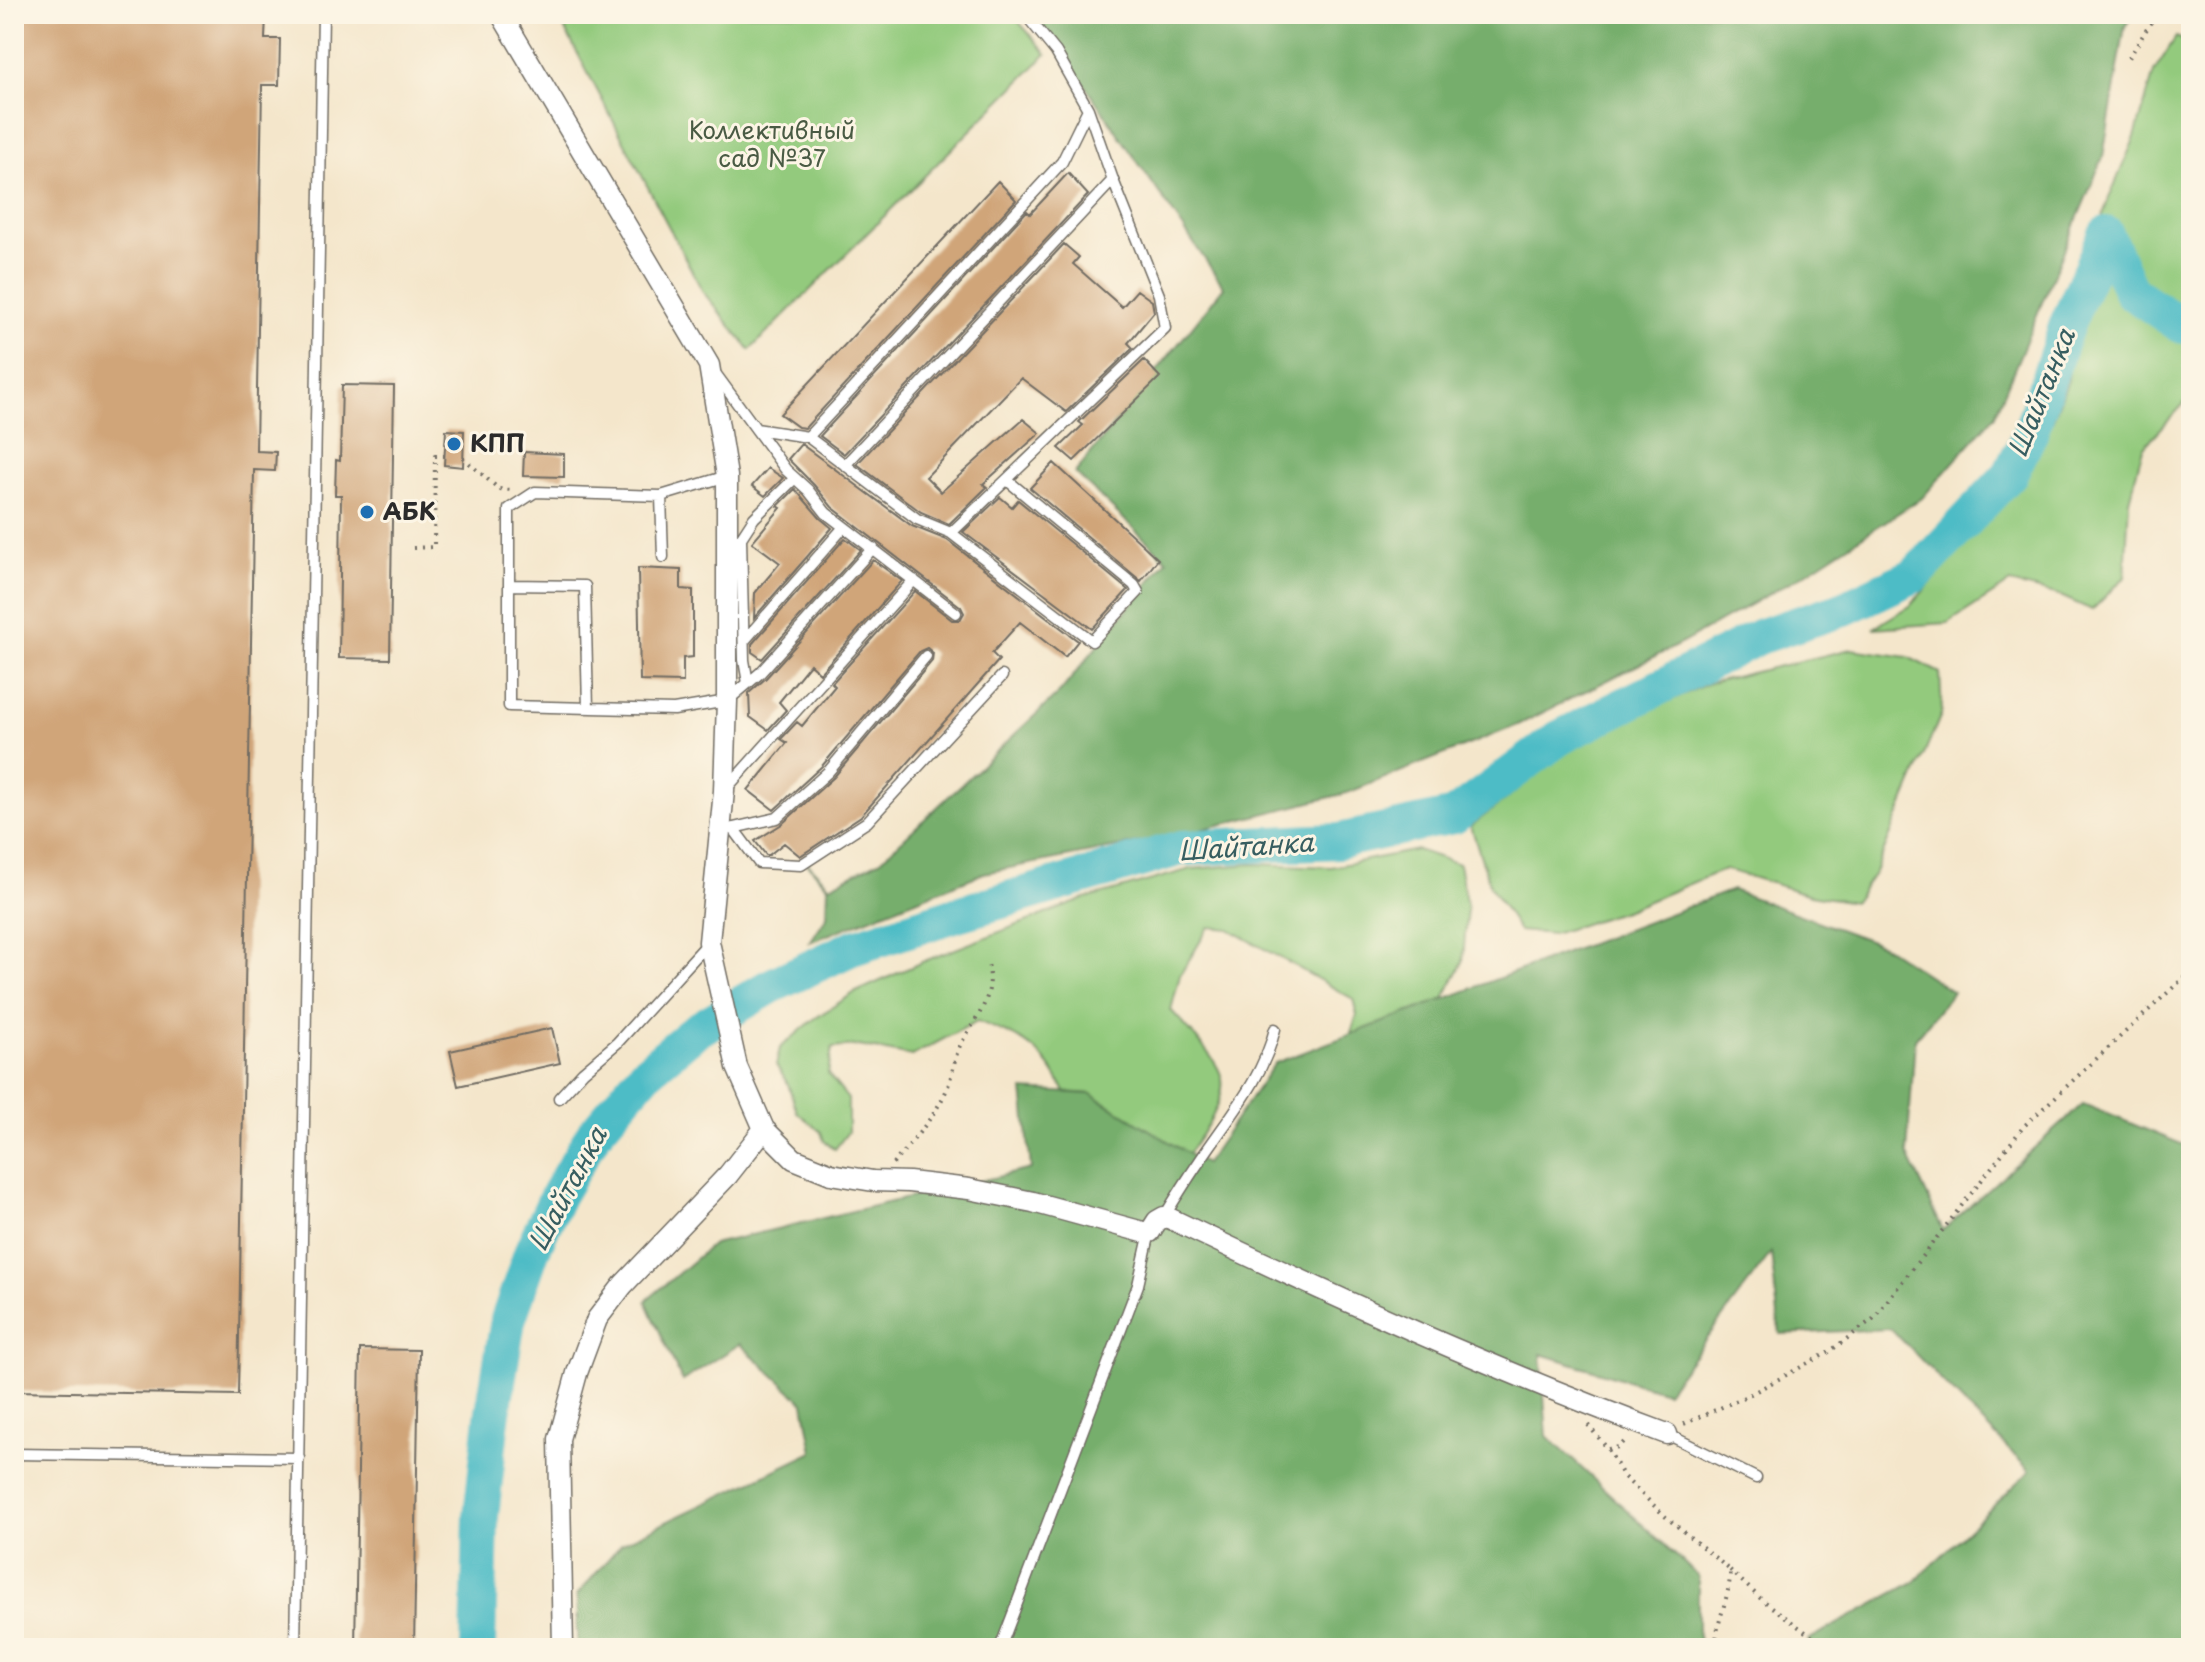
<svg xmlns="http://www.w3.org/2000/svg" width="2205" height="1662" viewBox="0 0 2205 1662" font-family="'Playpen Sans',sans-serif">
<rect width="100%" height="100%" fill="#fcf5e5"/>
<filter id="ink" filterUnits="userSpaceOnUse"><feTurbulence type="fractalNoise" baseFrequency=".0125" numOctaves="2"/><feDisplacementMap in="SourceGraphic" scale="16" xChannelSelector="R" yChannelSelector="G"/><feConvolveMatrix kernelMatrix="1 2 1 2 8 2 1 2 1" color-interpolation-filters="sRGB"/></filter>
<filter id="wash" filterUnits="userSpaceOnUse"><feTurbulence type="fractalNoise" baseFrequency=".006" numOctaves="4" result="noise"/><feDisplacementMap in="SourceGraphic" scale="32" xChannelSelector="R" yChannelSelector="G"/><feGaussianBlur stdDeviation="1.8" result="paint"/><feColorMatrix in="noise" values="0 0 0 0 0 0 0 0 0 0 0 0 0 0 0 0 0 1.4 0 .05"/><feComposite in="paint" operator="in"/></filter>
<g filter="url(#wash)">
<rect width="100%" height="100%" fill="#f4e6cb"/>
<!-- green -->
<path fill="#93ca7d" stroke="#5f7a54" stroke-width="2" d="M557 14H1012L1047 54 750 350 703 292Z
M2176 37 2191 43V396L2143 448 2129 500 2125 577 2092 610 2056 594 2010 583 1948 623 1873 628 1910 606 2021 483 2052 422 2068 380 2076 289 2109 198 2135 137 2154 72Z
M1851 649 1908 657 1940 673 1942 712 1875 872 1854 902 1810 895 1725 869 1627 910 1553 934 1519 931 1490 886 1471 826 1580 741 1709 683Z
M1417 850 1459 864 1467 907 1463 962 1443 1000 1350 1035 1357 1015 1353 999 1229 929 1209 927 1180 975 1171 1010C1184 1025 1215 1056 1221 1075 1229 1098 1201 1136 1188 1154L1091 1094 1065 1092C1042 1046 1023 1039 977 1021L912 1056 859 1046 832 1048 828 1074 848 1099V1132L835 1149 824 1141 821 1132 797 1112 788 1084 776 1065 780 1048 814 1019 854 993 922 962 1082 900 1191 869 1252 864 1331 867Z"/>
<!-- forest -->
<path fill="#76ae6c" stroke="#506c4c" stroke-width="2" d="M1029 14H2136L2125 26 2103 157 1995 415 1923 497 1806 573 1684 642 1518 725 1347 793 1183 834 984 873 810 942 827 916 828 887 802 857 830 886 881 860 1061 691 1167 560 1075 473 1224 287 1057 45Z
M1732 890 1882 945 1953 992 1915 1039 1907 1153 1943 1230 2083 1104 2191 1148V1648H1812L1808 1640 1914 1582 2030 1471 1891 1329 1780 1334 1771 1253 1666 1392 1541 1354 1547 1436 1698 1576V1630L1701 1648H577V1595L622 1543 813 1452 804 1403 740 1344 682 1381 646 1301 713 1244 1031 1169 1023 1090 1091 1094 1205 1164 1275 1063Z"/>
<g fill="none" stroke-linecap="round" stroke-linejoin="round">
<!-- river -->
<path stroke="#4ebcc6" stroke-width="36" d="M478 1648 481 1516 492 1418 508 1320 533 1248 558 1194 594 1133 645 1073 694 1032 769 987 852 948 954 915 1181 848 1339 841 1454 816 1559 738 1761 636 1840 610 1915 575 2010 474 2030 433 2067 324 2106 234 2131 292 2182 326 2191 323"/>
</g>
<g id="blocks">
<!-- building -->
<path fill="#d0a579" d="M14 14H266L265 39H280L279 85H262L256 451 276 452 275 471 254 470 238 1395 14 1391Z
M1068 173 1088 195 844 454 820 436 1027 211 1030 214Z
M998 181 1016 200 805 428 798 427 780 414Z
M1064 244 1079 257 1073 264 1122 307 1137 290 1152 301 1154 312 1128 343 1133 348 1066 412 1021 378 926 477 941 492 1023 419 1040 433 983 484 987 487 949 524 921 512 857 464Z
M1144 360 1160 377 1074 461 1059 448 1083 425 1079 422Z
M342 385 394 386 390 659 339 658 341 495H335L336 460 340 461Z
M446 430 464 431 463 467 444 465Z
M801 444 912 526 947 540 1078 641 1065 657 1020 622 992 653 999 660 861 816 800 856 784 843 769 855H766L755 841 782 824 834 777 932 661 933 653 927 648 920 651 822 766 774 810 748 790 787 743 781 739 797 722 802 726 835 686 832 683 915 591 952 620H960L964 613 961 607 832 507 814 485 788 459Z
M524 452 564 454V477L523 476Z
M1054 463 1158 559 1141 581 1030 488Z
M768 468 783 478 765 496 752 486Z
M795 489 820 518 832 528 754 618 755 593 780 563 752 542 781 508 778 506Z
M1000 497 1012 507 1018 500 1128 590 1092 629 963 532Z
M845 538 861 550 762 659 752 652V644Z
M873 560 902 581 820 673 810 664 779 702 786 710 768 730 750 717 749 693 766 678Z
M638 568 681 570V589L693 590V657L683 658V682L640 681Z
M552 1028 560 1063 458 1086 450 1051Z
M360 1349 419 1350 414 1648H355Z"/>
</g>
</g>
<g filter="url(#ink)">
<use href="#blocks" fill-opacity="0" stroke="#716c63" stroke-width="2"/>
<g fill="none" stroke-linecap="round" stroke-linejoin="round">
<!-- lane casing -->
<g stroke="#716c63" stroke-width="13">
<path id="lane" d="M715 373 786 470 808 490 826 513 956 613
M756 429 808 437 917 519 951 533 1092 641 1138 592 1134 585 1007 480
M808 437 1062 162 1088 109 1056 52 1025 14
M845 465 1113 180
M727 476 661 496 535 492 509 509V706L674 710 727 701 760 673 873 548
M661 496 663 557
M951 533 1165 328 1159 295 1113 180 1088 109
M509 585 585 586 588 708
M744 641 844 527
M748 683 744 660 741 538 754 518 795 478
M725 790 914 580
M733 828 759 863 801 865 867 822 1002 676
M729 829 777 818 828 772 926 656
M559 1098 583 1072 617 1043 709 942
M1164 1217C1176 1197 1188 1178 1201 1159 1229 1117 1263 1079 1275 1029
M1667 1434 1756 1478
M14 1454 299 1458
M295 1648 323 14
M1000 1648 1138 1285 1150 1232"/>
</g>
<!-- street casing -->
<g stroke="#716c63" stroke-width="23">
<path id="street" d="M501 14 709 365 727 476V701L724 791 709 942 737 1067 764 1129 794 1159 831 1174 873 1181 909 1182 969 1189 1033 1202 1143 1232H1150L1157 1221 1164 1217 1171 1219C1334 1297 1497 1371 1667 1434
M563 1648 559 1439 577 1373 597 1319 623 1285 728 1175 764 1129"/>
</g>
<!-- path -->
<path stroke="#716c63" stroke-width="4" stroke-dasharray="2 6" stroke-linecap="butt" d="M2129 58 2156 14
M463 458 499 489 512 490
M413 548 434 547 435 456H444
M893 1164C912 1141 935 1117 947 1089 953 1074 954 1056 962 1042 977 1016 996 996 988 964
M1684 1424 1749 1395 1829 1352 1873 1319 2024 1126 2191 971
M1588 1425 1608 1449 1624 1477 1666 1517 1730 1570C1731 1597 1715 1621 1716 1648
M1608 1449 1619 1447 1626 1440
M1730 1570 1760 1598 1827 1648"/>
<!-- lane -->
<use href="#lane" stroke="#fff" stroke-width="10"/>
<!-- street -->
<use href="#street" stroke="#fff" stroke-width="20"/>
</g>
</g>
<!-- markers -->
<g fill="#1f6fb2" stroke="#fcf5e5" stroke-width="3">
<circle cx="454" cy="444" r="8"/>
<circle cx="367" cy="512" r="8"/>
</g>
<g text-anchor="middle" stroke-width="6" stroke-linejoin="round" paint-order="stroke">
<!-- park labels -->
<g font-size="24" fill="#4a5b44" stroke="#fcf5e5">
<text x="772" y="139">Коллективный<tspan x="772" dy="28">сад №37</tspan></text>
</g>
<!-- poi labels -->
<g font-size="24" font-weight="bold" fill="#2b2b2b" stroke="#fcf5e5" text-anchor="start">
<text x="470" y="452">КПП</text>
<text x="383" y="520">АБК</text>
</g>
<!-- water labels -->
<g font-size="26" font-style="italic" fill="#375e61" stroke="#fcf5e5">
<text transform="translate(2042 393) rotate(-68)" y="9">Шайтанка</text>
<text transform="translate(1246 847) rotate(-4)" y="9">Шайтанка</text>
<text transform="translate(568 1189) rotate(-62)" y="9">Шайтанка</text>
</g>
</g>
<!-- margin -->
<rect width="2205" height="1662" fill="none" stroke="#fcf5e5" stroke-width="48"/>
</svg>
